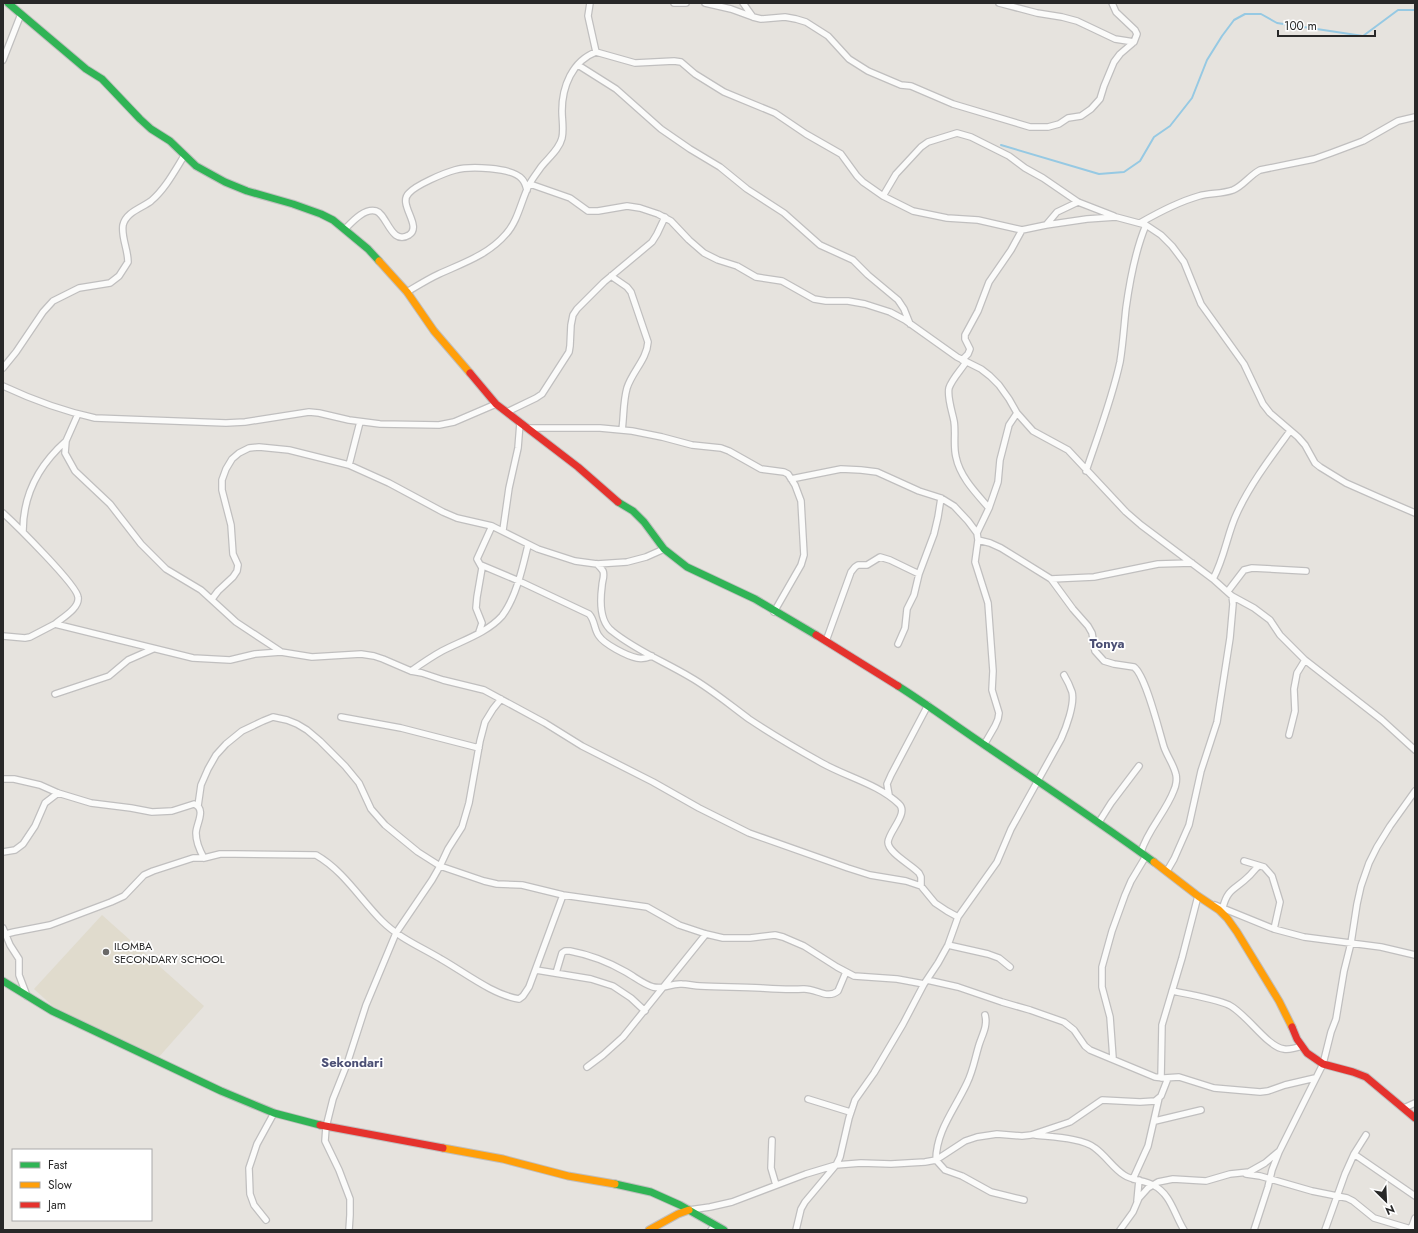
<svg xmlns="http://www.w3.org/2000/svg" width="1418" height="1233" viewBox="0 0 1418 1233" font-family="Jost,sans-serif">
<rect width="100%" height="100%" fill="#e6e3de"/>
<!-- education -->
<path fill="#e0dbcd" d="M102 915 204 1006 158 1058 66 1018 34 989Z"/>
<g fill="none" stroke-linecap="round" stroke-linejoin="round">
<!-- stream -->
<path stroke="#96c9e3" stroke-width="2" d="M1001 145 1099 174 1124 172 1140 161 1154 137 1170 126 1192 98 1207 60 1222 36 1234 20 1245 14H1261L1277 23 1363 36 1398 10H1415"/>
<!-- street casing -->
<g stroke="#c0bfbf" stroke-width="8">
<path id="street" d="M590 3 588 16 596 52
M674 3H686
M705 3 731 9 753 17 761 19 785 17 796 19 806 22 828 36 849 59 868 71 901 85 911 86 953 104 1030 127H1048L1059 124 1068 118 1081 116 1091 109 1100 99 1104 86 1114 62 1120 54 1134 42 1137 34 1135 30 1116 12 1112 3
M743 3 753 17
M999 3 1037 13 1062 17 1077 21 1115 39 1134 42
M3 60 21 14
M578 65 616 89 661 129 690 149 720 167 747 189 784 213 820 245 853 260 868 275 898 300 904 309 910 324
M530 184 570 198 588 211H598L627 206 640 208 658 214 671 221 689 240 704 253 718 260 737 266 756 277 782 281 814 299 826 301H848L865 304 890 312 905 320 957 357 981 369 990 376 999 385 1009 399 1017 413 1033 431 1068 450 1126 512 1141 525 1213 579 1232 596 1254 608 1270 620 1280 635 1305 660 1382 720 1415 750
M883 196 896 174 921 147 928 142 957 133 971 137 1009 156 1025 168 1043 178 1078 202 1114 216
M1140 223C1159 212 1178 202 1199 196 1210 193 1222 194 1233 190 1243 186 1250 175 1260 170L1314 159 1331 153 1363 141 1398 121 1415 117
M1046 225 1057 212 1078 202
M345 229C352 222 364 208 376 211 387 214 391 246 409 235 423 226 397 204 409 193 416 185 444 173 455 170 469 166 512 167 522 179 525 182 526 186 527 190
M611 276 627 287 631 292 648 342C647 359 632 372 627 388 623 402 624 416 622 430
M407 292C417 286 428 279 439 274 463 263 488 255 506 234 518 221 521 201 529 185 532 179 537 173 541 167 548 158 559 150 562 138 564 129 562 120 562 111 562 87 572 61 596 52L635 63 674 61 681 62 695 74 724 92 775 113 806 134 841 154 857 176 863 182 883 196 913 211 947 218 978 220 1022 230 1046 225 1087 219 1116 217 1146 225 1161 235 1172 246 1184 262 1201 304 1244 364 1263 404 1270 413 1298 437 1305 445 1315 463 1320 467 1346 483 1380 498 1415 513
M962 360 968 354 970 349 965 339V335L978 311 989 282 1011 250 1022 230
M966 362C961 370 952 379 949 388 947 397 952 411 954 421 956 433 953 445 956 457 960 477 976 493 989 508
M3 368 16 352 43 312 53 301 79 288 110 283 119 276 128 262C128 249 121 237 123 225 126 212 142 208 151 201 165 189 174 172 184 156
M3 386C33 400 63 411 95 418L226 423 245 422 309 412 319 413 349 420 380 424 439 425 454 422 496 404
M507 412 536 398 542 394 569 352 570 346 571 325 573 315 577 309 604 282 652 242 657 234 665 217
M78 414 66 441 65 453 75 471 110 504 141 544 166 569 201 590 236 622 280 651
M527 428H600L632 431 662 437 692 445 721 448 729 451 761 469 784 472 788 474 795 485 801 501 804 555 801 565 774 612
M349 465 360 422
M1086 471C1098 435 1112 399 1120 362 1123 344 1124 326 1126 308 1130 279 1135 251 1146 225
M791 479 841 469 861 470 877 472 919 491 941 498 954 506 968 521 977 533 978 540 975 562 988 603 993 671 992 690 999 713 998 719 995 726 984 745
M3 513C15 524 77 585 78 597 80 608 62 618 55 624
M503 530 509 488 518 448 520 423
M23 531C23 495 39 465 66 441
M977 533 989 508 998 482 1000 460 1009 425 1017 413
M978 540 990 543 1001 548 1051 579 1073 609 1088 626 1092 633 1095 651 1104 661 1114 664 1134 667C1146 676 1159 731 1164 747 1167 756 1174 765 1176 775 1177 779 1176 786 1174 790 1166 812 1148 829 1141 852
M597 564C599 566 601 568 603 571 605 576 602 581 602 586 600 601 599 621 612 631 635 650 665 662 690 677 711 689 730 705 749 719 773 735 797 749 822 763 847 777 878 784 899 804 909 813 889 831 888 842 888 853 912 865 919 873L921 877V886
M481 565 519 581 589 614C595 620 594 630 599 636 604 644 627 656 637 658 642 659 647 658 652 656
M1051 579 1094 577 1158 564 1192 563
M1213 579C1225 557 1227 534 1237 513 1251 483 1271 457 1290 431
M1228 591 1244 570 1252 568 1306 571
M212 599 218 591 233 577 237 571 238 565 233 554 231 525 222 490V480L226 469 232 459 239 453 249 448 259 447 289 450 349 465 389 483 443 512 457 518 492 526 538 549 575 561 597 564 627 562 646 557 664 549
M479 632 482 623 476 608 477 597 482 568 477 559 492 526
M3 636 25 638 30 637 55 624 193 658 230 660 255 654 281 652 312 657 361 654 374 656 383 659 411 671 422 673 443 680 484 690 545 723 582 746 653 782 699 808 749 833 848 868 870 875 906 881 921 886 935 903 947 911 958 917
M826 641 851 572 855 567 858 565H867L880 557 890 560 919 574
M898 644 905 628 907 609 914 595 919 574 934 534 938 517 941 498
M411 671C421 664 431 657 442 651 461 641 487 633 502 616 516 598 523 566 528 545
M55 694 109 676 128 660 153 649
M341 717 401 728 479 748
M1289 735 1295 711 1294 689 1297 673 1305 660
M3 779H14L40 785 58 793 91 803 131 808 152 812 172 811 194 804C207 809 196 824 196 833 196 842 200 851 204 858
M889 795 887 784 891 775 928 705
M198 806 201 785 208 769 216 755 226 744 242 731 263 721 273 717 287 720 297 724 307 730 320 741 345 766 359 783 371 809 385 825 418 852 440 866 484 881 497 884 522 885 563 895 647 907 679 925 706 934 723 938H750L775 935 783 937 804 946 837 967 854 976 897 979 924 984
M1099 822 1111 803 1139 766
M3 852 15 850 23 844 35 826 45 803 58 793
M1244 861 1264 867 1272 876 1280 902 1274 929
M1167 871 1174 859 1189 825 1201 771 1217 722 1230 638 1233 604 1232 596
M1215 905 1274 929 1304 937 1381 947 1415 955
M1223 907C1228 888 1235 890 1248 877 1252 874 1254 869 1259 866
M3 928 10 945 19 959V975L27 996
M6 934 14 932 50 925 111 902 124 896 144 875 153 871 193 858H204L220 854H235L316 855C344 871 360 899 382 921 399 938 421 947 441 959 464 972 493 995 519 999L523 996 529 987 563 895
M948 945 988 954 999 958 1010 967
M536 970 591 979 613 986 631 998 645 1011
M556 973 562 953 565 951H570C591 955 607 961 626 972 635 977 643 984 653 987 665 990 670 983 682 984 688 984 694 986 700 986 720 987 741 987 761 988 776 989 788 990 803 989 816 988 827 1000 838 991L846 972
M927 980 958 987 1002 1002 1030 1010 1064 1022 1074 1030 1085 1046 1090 1050 1155 1077 1164 1078 1179 1077 1214 1088 1260 1092 1268 1091 1285 1085 1315 1078
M1172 991C1187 994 1216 999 1229 1005 1247 1014 1267 1047 1284 1049 1290 1050 1296 1048 1302 1046
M985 1015C988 1026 982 1035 979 1045 975 1058 973 1071 967 1083 955 1109 936 1131 936 1160L945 1170 962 1176 991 1192 1024 1200
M1113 1058 1110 1017 1102 987V967L1112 931 1125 895 1131 881 1146 856
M587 1067 603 1055 623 1037 706 934
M1161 1078 1162 1025 1182 958 1198 896
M808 1099 850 1112
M1404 1108 1415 1103
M1155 1121 1201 1110
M1035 1135C1051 1137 1083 1138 1095 1148 1106 1156 1113 1168 1124 1175 1133 1181 1144 1180 1153 1185 1171 1194 1174 1214 1184 1230
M772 1140 771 1168 776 1185
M1354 1154 1415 1196
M1246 1174 1260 1176 1312 1191 1347 1198 1353 1201 1374 1218 1414 1230
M1133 1179 1148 1146 1159 1098
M1137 1201 1139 1180
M689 1210 710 1207 732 1202 806 1174 836 1165 861 1163 891 1164 925 1162 936 1160 965 1141 977 1137 997 1134 1022 1136 1031 1135 1070 1122 1102 1100 1140 1102 1155 1101 1161 1096 1168 1078
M266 1220 254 1205 250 1194 249 1168 257 1144 274 1113
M1411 1229 1415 1218
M349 1230 350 1215V1199L339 1170 325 1141 326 1127 333 1099 347 1064 366 1005 396 933 432 880 440 866 448 849 462 827 469 803 480 741 485 722 493 709 501 699
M711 1230 715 1225
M796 1230 801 1209 805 1202 836 1165 840 1157 849 1118 855 1100 874 1073 903 1024 924 984 938 963 948 945 958 917 997 862 1011 829 1061 739C1066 728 1075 704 1072 692 1070 686 1067 680 1064 675
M1120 1230 1133 1212 1139 1198 1148 1188 1158 1182 1173 1179 1206 1181 1230 1174 1249 1172 1265 1163 1278 1152
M1254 1230 1268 1187 1272 1170 1279 1152 1323 1064 1331 1032 1336 1019 1344 971 1351 943 1357 904 1361 886 1369 863 1377 847 1390 826 1415 791
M1325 1230 1345 1174 1354 1154 1366 1135"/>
</g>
<!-- fast casing -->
<g stroke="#c0bfbf" stroke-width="9">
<path id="fast" d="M8 3 86 69 102 79 140 119 151 129 170 141 196 166 225 182 247 191 293 204 321 214 333 220 368 249 379 261
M618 502 633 511 644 522 664 549 687 567 755 599 816 635
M898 686C928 705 956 726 986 746 1042 784 1099 822 1154 862
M3 981 52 1011 221 1091 274 1113 320 1125
M615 1184 651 1192 680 1205 724 1230"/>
</g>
<!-- slow casing -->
<g stroke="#c0bfbf" stroke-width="9">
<path id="slow" d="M379 261 407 292 434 331 470 373
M1154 862 1198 896 1219 910 1227 918 1237 932 1279 1001 1292 1027
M443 1148 503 1159 568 1176 615 1184
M649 1230 678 1214 689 1210"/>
</g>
<!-- jam casing -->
<g stroke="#c0bfbf" stroke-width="9">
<path id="jam" d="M470 373 496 404 578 467 618 502
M816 635 898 686
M1292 1027 1297 1039 1307 1053 1323 1064 1353 1072 1366 1077 1415 1118
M320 1125 443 1148"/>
</g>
<!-- street -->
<use href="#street" stroke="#fbfbfa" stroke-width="5.5"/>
<!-- fast -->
<use href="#fast" stroke="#30b455" stroke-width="7"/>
<!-- slow -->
<use href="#slow" stroke="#ff9f0a" stroke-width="7"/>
<!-- jam -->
<use href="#jam" stroke="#e5322d" stroke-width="7"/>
</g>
<!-- markers -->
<circle fill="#6a6968" stroke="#fff" stroke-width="1.5" cx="106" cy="952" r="4"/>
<g text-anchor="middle" stroke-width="3.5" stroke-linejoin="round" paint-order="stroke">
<!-- poi labels -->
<g font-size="11" fill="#282828" stroke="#fff" text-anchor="start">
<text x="114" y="950">ILOMBA<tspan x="114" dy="13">SECONDARY SCHOOL</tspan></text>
</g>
<!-- quarter labels -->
<g font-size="13" font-weight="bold" fill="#4c5075" stroke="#fff">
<text x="1107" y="648">Tonya</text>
<text x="352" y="1067">Sekondari</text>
</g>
</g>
<!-- border -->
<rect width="1418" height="1233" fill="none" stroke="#282828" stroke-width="8"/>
<!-- legend -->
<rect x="12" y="1149" width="140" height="72" fill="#ffffff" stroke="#a9a9a9"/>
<rect x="20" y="1162" width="20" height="6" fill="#30b455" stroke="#a9a9a9"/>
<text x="48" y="1169" font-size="12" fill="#282828">Fast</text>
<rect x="20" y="1182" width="20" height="6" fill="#ff9f0a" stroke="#a9a9a9"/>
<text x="48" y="1189" font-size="12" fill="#282828">Slow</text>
<rect x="20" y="1202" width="20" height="6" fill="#e5322d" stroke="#a9a9a9"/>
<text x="48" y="1209" font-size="12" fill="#282828">Jam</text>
<!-- north arrow -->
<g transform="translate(1386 1201) rotate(156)" stroke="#ffffff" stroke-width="3" paint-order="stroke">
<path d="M0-3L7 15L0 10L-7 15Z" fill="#282828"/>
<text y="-6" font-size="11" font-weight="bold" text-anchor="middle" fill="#282828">N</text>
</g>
<!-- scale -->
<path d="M1278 30v6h97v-6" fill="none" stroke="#282828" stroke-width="2"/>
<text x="1284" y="30" font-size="12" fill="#282828" stroke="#ffffff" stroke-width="3" paint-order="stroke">100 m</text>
</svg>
